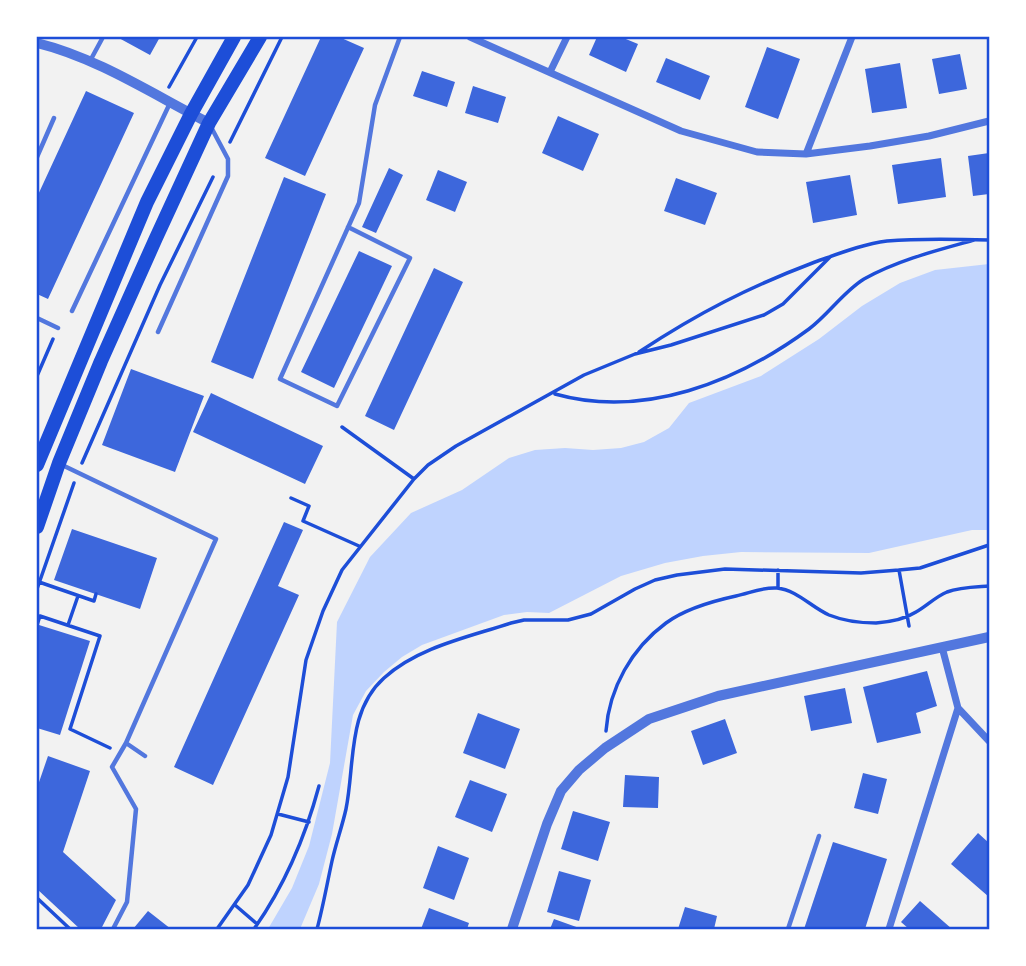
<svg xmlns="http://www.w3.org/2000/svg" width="1026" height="966" viewBox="0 0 1026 966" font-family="Commissioner,sans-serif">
<rect width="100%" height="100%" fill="#f2f2f2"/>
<!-- water -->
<path fill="#bfd3fe" d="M989 264V530H972L869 553 741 552 703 556 665 563 621 576 549 613 527 612 504 615 422 645 402 657 384 672 366 691 353 715 332 834 319 884 300 929H268L292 888 309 846 330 763 337 622 370 557 411 513 462 490 509 458 535 450 565 448 593 450 621 448 644 442 669 428 689 403 761 376 819 339 862 306 900 283 935 270Z"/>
<!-- building -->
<path fill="#3d67dc" d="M117 37H160L150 55Z
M321 37H339L364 48 305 176 265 158Z
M597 37H621L638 44 626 72 589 55Z
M767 47 800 59 778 119 745 107Z
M960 54 967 89 939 94 932 59Z
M666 58 710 76 700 100 656 82Z
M900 63 907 108 872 113 865 69Z
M422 71 455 82 447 107 413 96Z
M473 86 506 97 498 123 465 113Z
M86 91 134 113 48 299 37 294V197Z
M558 116 599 134 583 171 542 153Z
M989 153V194L973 196 968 156Z
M941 158 946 197 898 204 892 165Z
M389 168 403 175 376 233 362 227Z
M438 170 467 182 455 212 426 200Z
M850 175 857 215 813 223 806 182Z
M284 177 326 194 253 379 211 362Z
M676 178 717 193 705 225 664 211Z
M359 251 392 266 334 388 301 372Z
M434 268 463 282 394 430 365 416Z
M131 369 204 396 175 472 102 445Z
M211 393 323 446 305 484 193 432Z
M284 522 303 530 278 586 299 595 213 785 174 767Z
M72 529 157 558 140 609 54 580Z
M39 625 90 641 60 735 37 728V631Z
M927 671 937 706 916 713 921 733 877 743 863 687Z
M845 688 852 723 811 731 804 696Z
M478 713 520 729 505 769 463 753Z
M725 719 737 753 703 765 691 731Z
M48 756 90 771 63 852 116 900 101 929H80L37 889V788Z
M863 773 887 779 878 814 854 808Z
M625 775 659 777 658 808 623 807Z
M470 780 507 794 492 832 455 817Z
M573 811 610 822 598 861 561 849Z
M978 833 989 843V897L951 864Z
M833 842 887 859 865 929H804Z
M438 846 469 858 454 900 423 888Z
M559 871 591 880 579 921 547 912Z
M920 901 952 929H909L901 922Z
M685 907 717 916 714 929H678Z
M429 908 469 923 467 929H421Z
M148 911 171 929H133Z
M554 919 582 929H550Z"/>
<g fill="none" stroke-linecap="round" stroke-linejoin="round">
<!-- path -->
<path stroke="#1d4ed8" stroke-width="3.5" d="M169 87 197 37
M230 142 282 37
M639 352C698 313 749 287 815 262 838 254 863 244 887 241 921 238 956 239 989 240
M37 376 53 339
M555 394C644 419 737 382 809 329 829 314 843 292 864 279 898 260 938 250 974 240
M342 427 414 479
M82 463 160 285 213 177
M291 498 309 506 303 521 359 546
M899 570 909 626
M39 582 94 601 96 594
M778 588V570
M37 589 74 483
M37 625 40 616 100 636 70 729 110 748
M68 625 78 596
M606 731C609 688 632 648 666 623 685 609 713 601 736 596 750 593 762 587 777 588 797 590 811 607 829 615 844 621 860 623 876 623 889 622 905 619 916 612 927 606 935 597 947 592 960 587 976 587 989 586
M278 814 309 822
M37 898 70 929
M235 905 257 924
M217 929 248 885 271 835 288 777 306 660 323 611 342 570 414 479 428 465 456 446 584 375 635 354 671 345 764 315 783 304 830 257
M254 929C285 885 305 838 319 786
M317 929C323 907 327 884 332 861 336 843 342 827 346 809 355 765 347 711 384 678 418 647 469 637 511 623L524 620H568L591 614 635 589 655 580 677 575 725 569 861 573 899 570 920 568 989 545"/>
<!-- service -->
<path stroke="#5277de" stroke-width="4.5" d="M90 61 103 37
M37 157 54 118
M348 227 410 258 337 406 280 379 359 203 375 105 400 37
M72 311 170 103
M37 318 58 328
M158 332 228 176V159L211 127
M60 464 216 539 126 743 145 756
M113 929 127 902 136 809 112 767 126 743
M788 929 819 836"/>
<!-- minor -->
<path stroke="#5277de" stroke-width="7" d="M470 37 681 131 757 152 806 154 870 146 929 136 989 121
M550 72 567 37
M806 154 852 37
M942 647 958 708 989 741
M889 929 958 708"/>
<!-- tertiary -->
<path stroke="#5277de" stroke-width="10" d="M37 43C98 58 154 95 209 123
M512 929 547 824 561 791 579 770 605 748 649 719 718 696 989 637"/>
<!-- primary -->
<path stroke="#1d4ed8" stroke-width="14" d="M37 465 147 202 191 114 234 37
M37 527 59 463 101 361 156 238 209 123 260 37"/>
</g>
<!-- border -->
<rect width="1026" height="966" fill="none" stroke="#ffffff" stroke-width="77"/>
<rect x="38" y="38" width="950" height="890" fill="none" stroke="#1d4ed8" stroke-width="2.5"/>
</svg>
